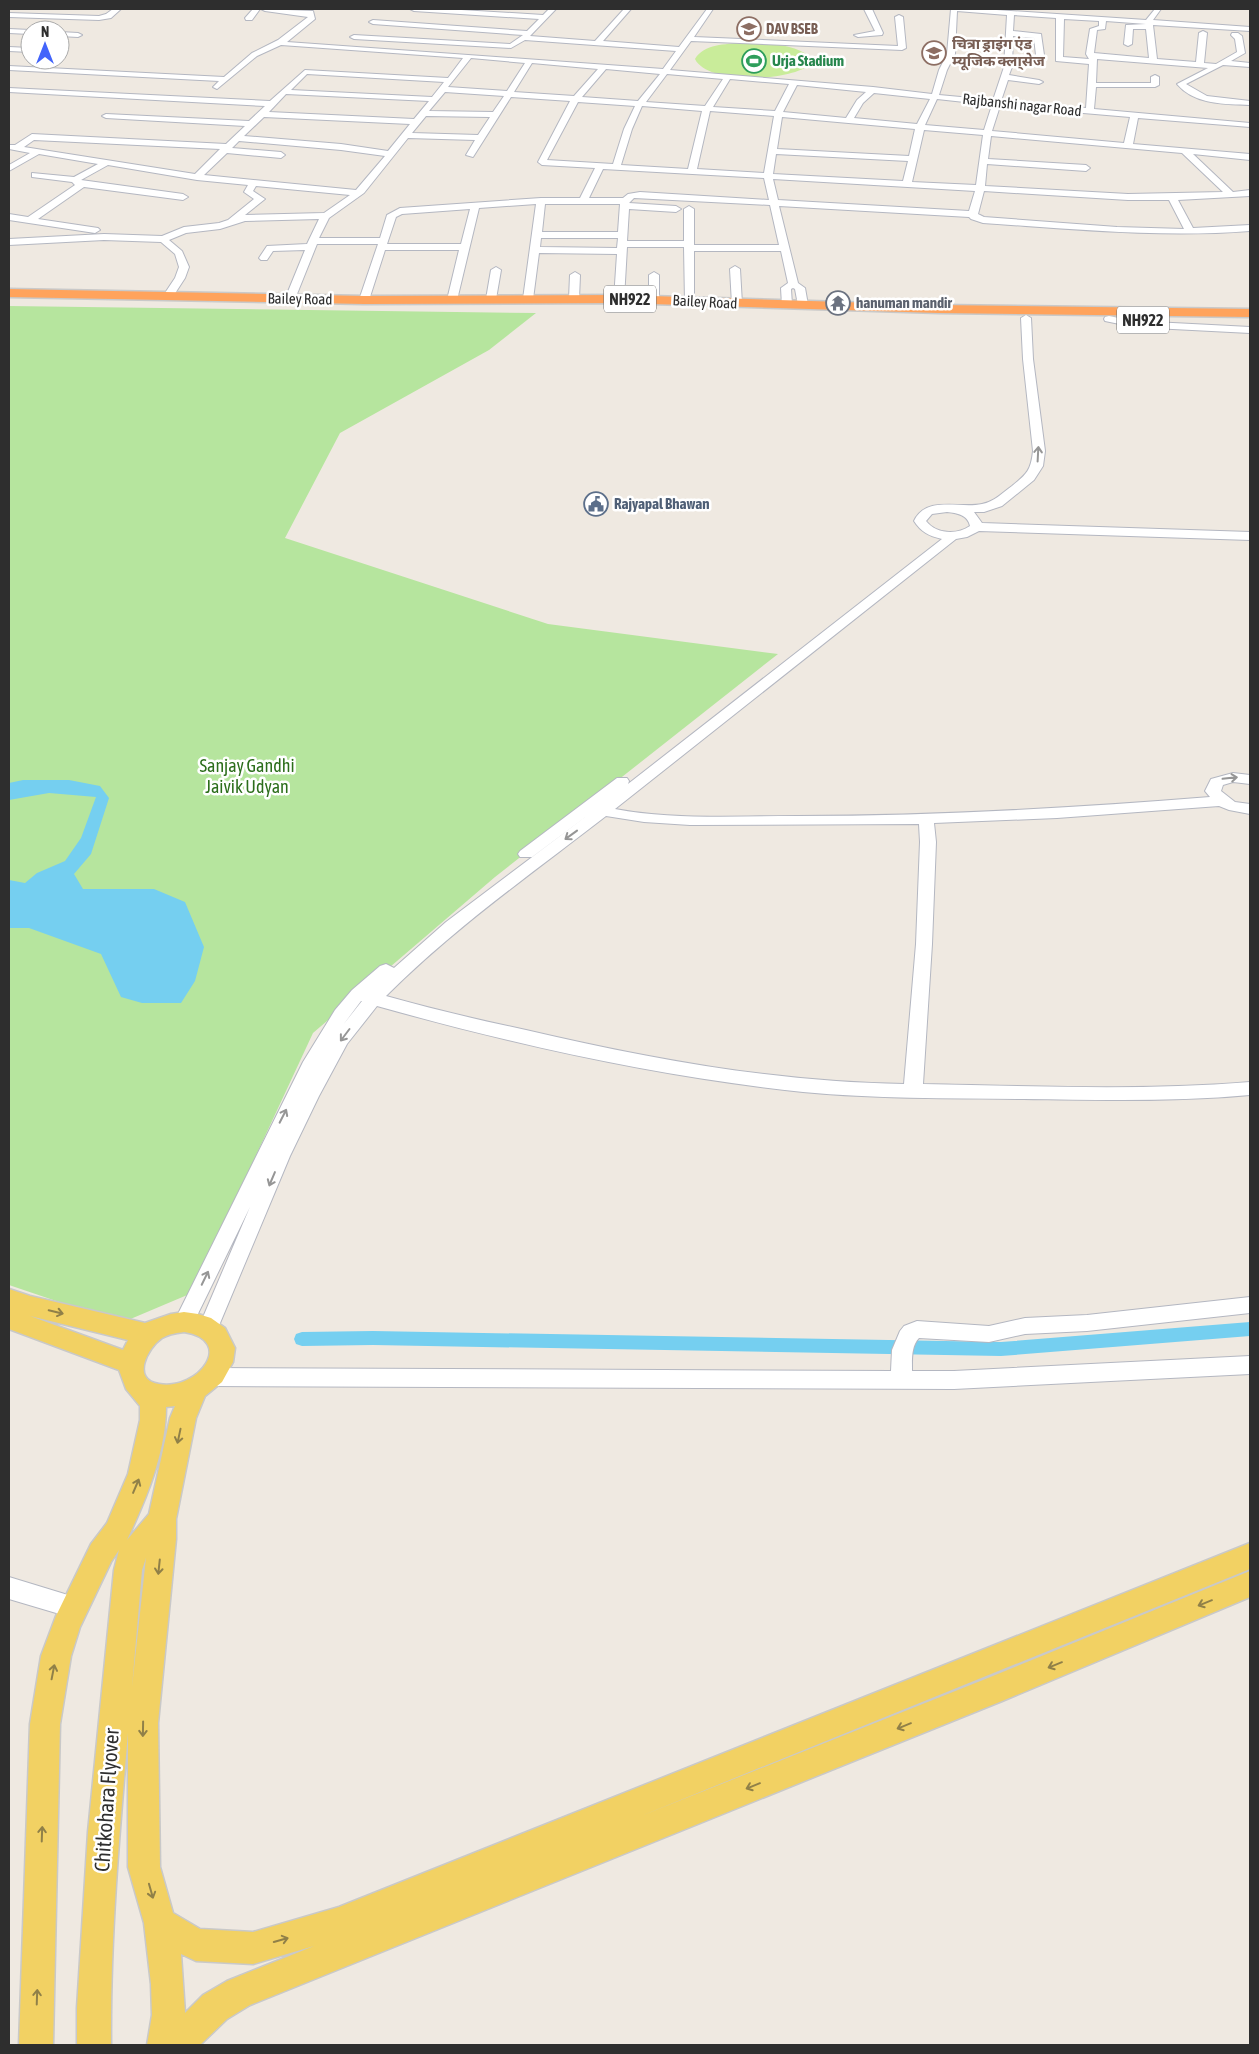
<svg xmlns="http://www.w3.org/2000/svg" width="1259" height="2054" viewBox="0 0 1259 2054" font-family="'Asap Condensed','Noto Sans Devanagari',sans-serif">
<rect width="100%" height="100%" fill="#efe9e1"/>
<!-- green -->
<path fill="#b6e59e" d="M9 306 536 313 489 350 340 433 285 538 548 624 778 654 495 877 313 1033 192 1293 121 1323 9 1285Z"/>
<!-- pitch -->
<path fill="#c9ec9a" d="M741 43C765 44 792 42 812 58V63C793 82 707 85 695 59 704 44 726 44 741 43Z"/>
<!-- water -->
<path fill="#75cff0" d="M23 780H69L100 786 109 798 91 854 74 874 83 889H154L185 902 204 947 195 981 181 1003H142L121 997 101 954 29 928H9V880L25 883 37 873 65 861 81 838 96 797 49 793 9 800V783Z"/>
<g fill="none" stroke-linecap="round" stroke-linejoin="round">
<!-- canal -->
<path fill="#75cff0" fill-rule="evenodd" d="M1250 1322V1336L1001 1356 373 1345 302 1346 296 1344 294 1339 296 1334 302 1332 373 1331 1001 1342Z"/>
<!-- minor casing -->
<g stroke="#b4b7c1" stroke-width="2">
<path id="minor" d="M113 9H121L111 18 99 20 9 17V13L99 16 106 14Z
M253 9H260L252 20H246L245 18Z
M261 9 313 11 315 19 287 42 663 69 676 51 525 40 511 48 354 39 350 37 354 35 510 44 523 35 373 24 369 22 373 20 527 31 539 19 414 11 410 9H445L543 15 549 9H556L530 36 595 41 624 9H631L603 41 679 47 707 9H713L694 37 898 46 895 17 899 15 903 17 906 48 902 50 691 41 670 70 873 87 932 94 939 70 947 54 951 9H982L1146 20 1155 9H1161L1153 20 1250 27V31L1153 25 1157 59 1196 62 1199 33 1203 31 1207 33 1204 63 1216 64 1237 52 1235 39 1231 35 1232 33H1238L1242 36 1245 53 1231 61 1250 63V67L1223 65 1186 84 1207 96 1250 101V105C1225 104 1195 105 1177 84L1208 68 1097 59 1096 83H1151V77L1155 75 1159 77V85L1155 87H1096L1094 109 1250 123V127L1138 118 1133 144 1250 154V160L1193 154 1233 192 1250 190V196L1178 200 1193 228 1250 225V231C1161 238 1072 229 983 223L971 219 969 217 779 206 798 283 805 288 808 305 803 308 798 305 795 289 793 288 791 289 792 305 787 308 782 305 781 288 788 283 781 251H694V300L693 302H685L684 247H627L624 299 619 302 614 299 617 254 539 253 533 299 528 302 524 301 523 299 536 204 479 208 457 300 452 303 447 300 459 250H385L369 300 368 302H360L359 300 378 244H317L295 299 290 302 286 301 285 299 305 250 273 251 267 260H261L259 258 267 246 307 244 319 219 245 221 220 229 186 233 169 240 182 251 189 267 185 278 172 298 168 299 163 296 175 278 179 267 175 254 161 242 104 240 9 245V239L104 234 162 236 184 227 219 223 228 220 254 199 244 192 248 185 197 180 108 165 81 180 183 194 188 197 183 200 84 187 38 219 98 228 100 230 95 233 9 220V214L28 217 75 185 72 182 32 177V173L74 177 98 164 39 154 9 171V165L30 153 9 149V145H15L32 134 226 144 245 126 106 118 102 116 106 114 249 121 265 106 9 92V88L270 101 305 70 448 78 463 58 281 45 257 56 217 89 213 87 219 81 9 70V66L224 77 252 53 278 40 308 17 265 11ZM957 11 1007 15 1004 67 993 100 939 95 947 70 955 54ZM1014 15 1056 18V61L1089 64 1086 108 1001 101 1008 80 1039 84 1043 82 1039 80 1009 75 1012 67 1013 36 1034 38 1036 55 1040 57 1044 55 1041 34 1013 31ZM1064 19 1099 21V26L1090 29 1086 54 1089 59 1063 57ZM1106 21 1146 24 1126 25 1124 44 1128 46 1132 44 1133 29H1146L1149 58 1094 53 1097 30 1105 29ZM471 58 525 63 507 91 448 87ZM532 63 598 69 574 96 514 92ZM606 69 660 74 638 101 582 97ZM307 74 444 82 432 97 291 90ZM667 74 723 79 705 106 646 102ZM730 79 789 84 775 111 713 107ZM797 85 866 92 857 100 846 118 783 112ZM445 92 504 96 493 112 429 111ZM874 93 930 99 917 124 854 118 863 103ZM286 94 429 101 414 119 269 112ZM511 97 570 101 538 162 542 165 595 168 580 198H541L400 208 387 215 380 238H319L329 218 364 193 408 138 475 140 466 155 473 157ZM937 99 992 105 984 130 925 125ZM578 102 635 106 624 129 613 164 547 160ZM642 106 702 111 688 169 621 165 632 129ZM1000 106 1130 117 1124 143 992 131ZM710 111 774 116 764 173 697 169ZM426 116 490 117 478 135 412 133ZM264 117 410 124 388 151 341 144 244 136ZM782 117 915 129 909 156 777 149ZM924 130 983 135 976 185 912 182ZM991 136 1182 153 1223 192 1128 194 985 186 987 164 1086 171 1090 168 1086 165 988 159ZM34 140 220 149 195 174 24 147ZM239 141 341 150 385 156 356 190 204 175 227 153 281 158 285 155 281 152 232 148ZM776 154 908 161 903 181 773 174ZM603 169 764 178 769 200 640 192 628 194 623 198H589ZM773 179 975 191 969 211 778 200ZM256 186 350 195 324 213 245 215 265 199 253 191ZM984 191 1128 200H1169L1184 229 1117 227 984 217 978 214ZM634 198 770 205 779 245H694V209L689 206 684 209V241H627L629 209 676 212 681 209 676 206 629 203ZM545 204H620L618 232H542ZM470 209 461 244H387L396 217 402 214ZM541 238H618L617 248 540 247Z
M864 9H872L883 33 882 35 858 37 854 35 875 31Z
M9 29 30 30H31L30 34 9 33Z
M60 32 78 33 82 35 78 37 60 36Z
M9 47 30 48V52L9 51Z
M735 266 740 269 742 304 737 307 732 304 730 269Z
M496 267 501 270 496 299 491 302 486 299 491 270Z
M575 272 580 275 579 299 574 302 569 299 570 275Z
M654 272 659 275V300L654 303 649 300V275Z
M1026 315 1031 318 1033 359 1045 451 1043 466 1034 480 1002 506 984 512H974L982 523 1250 532V540L979 531 967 537 956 539 615 809C674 820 737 816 797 816 935 816 1073 808 1210 797L1205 791 1211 779 1233 773 1250 775V784L1233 782 1223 785 1221 791 1235 802 1250 804V814L1229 810 1219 806 1057 818 934 823 936 842 932 944 923 1084C1032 1086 1141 1091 1250 1082V1095C1175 1102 1100 1100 1024 1099 950 1098 876 1099 803 1092 659 1077 516 1045 377 1006L347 1044 319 1096 290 1156 215 1335 208 1337 201 1335 198 1329 250 1207 191 1328 184 1330 177 1328 174 1322 303 1062 335 1010 352 990 380 966 386 964 394 968 446 922 592 812 532 857H520L518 854 520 851 617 778H627L629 781 628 784 942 539C929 536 921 532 914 521 926 495 960 509 982 504 994 502 1002 493 1012 486 1027 474 1031 470 1033 451L1023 359 1021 318ZM947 512C957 513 968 515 970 526 957 535 936 534 926 521L932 514ZM606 816 644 822 690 825 919 824 920 842 916 944 904 1084C776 1082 650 1059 526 1030 479 1020 432 1009 386 996 453 929 531 874 606 816ZM361 1001H362L343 1025Z
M1109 316 1134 321 1250 327V333L1134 327 1105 321 1104 319 1105 317Z
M1250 1297V1313L1087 1331 1025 1334 989 1342 919 1338C911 1346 912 1360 912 1371H954L1250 1356V1374L954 1389 213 1386 206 1383 202 1377 206 1371 213 1368 891 1371 892 1350 900 1331 904 1326 917 1321 989 1326 1025 1318 1087 1315Z
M9 1577 81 1599 85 1607 81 1615 73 1618 9 1599Z"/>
</g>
<!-- major casing -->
<g stroke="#c9c9c9" stroke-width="3">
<path id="major" d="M9 1289 30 1296 145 1323 171 1314 184 1312 198 1314 211 1318 225 1328 235 1348 233 1362 222 1382 205 1396 196 1418 176 1519V1539L158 1723 160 1867 173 1913 200 1929 253 1932 339 1907 1250 1543V1569L641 1816 983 1680 1250 1571V1597L1002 1701 250 2005 227 2019 200 2045H147L152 2015 151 1984 144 1923 128 1867V1733C119 1837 110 1941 111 2045H77V2008L88 1832 114 1570 119 1550 111 1562 80 1627 71 1656 60 1724 53 2045H19L30 1724 41 1656 56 1616 91 1544 107 1523 128 1474 140 1420V1406L126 1389 119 1370 9 1329ZM19 1312 30 1316 128 1340 123 1350ZM184 1332C236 1340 199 1391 159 1384 131 1380 147 1348 162 1338 169 1334 176 1333 184 1332ZM175 1406 170 1418 149 1514 127 1540C146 1499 166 1453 166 1407ZM146 1558 132 1687 142 1570ZM314 1946 227 1981 203 1995 185 2013 181 1954 196 1961 253 1964Z"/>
</g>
<!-- highway casing -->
<g stroke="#c9c9c9" stroke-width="3">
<path id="highway" d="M9 289 364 296 619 295 939 305 1250 309V317L939 313 619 303 364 304 9 297Z"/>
</g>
<!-- minor -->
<use href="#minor" fill="#fff" fill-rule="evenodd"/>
<!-- major -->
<use href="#major" fill="#f2d163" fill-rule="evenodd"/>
<!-- highway -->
<use href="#highway" fill="#ffa35c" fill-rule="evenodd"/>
</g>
<!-- one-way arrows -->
<defs><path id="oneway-shaft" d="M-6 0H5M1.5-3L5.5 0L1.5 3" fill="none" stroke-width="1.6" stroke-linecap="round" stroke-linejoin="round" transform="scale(1.25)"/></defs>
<g stroke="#969696">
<use href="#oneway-shaft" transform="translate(1038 454) rotate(-87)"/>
<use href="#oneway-shaft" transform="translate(1230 778) rotate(-6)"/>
<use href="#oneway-shaft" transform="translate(571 835) rotate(144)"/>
<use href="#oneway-shaft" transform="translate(345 1035) rotate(127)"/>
<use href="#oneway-shaft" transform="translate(283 1116) rotate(-63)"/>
<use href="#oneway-shaft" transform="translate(272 1179) rotate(113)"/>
<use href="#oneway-shaft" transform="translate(205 1278) rotate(-64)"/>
</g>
<g stroke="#908048">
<use href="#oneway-shaft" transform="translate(56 1312) rotate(13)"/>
<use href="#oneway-shaft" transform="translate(179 1436) rotate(102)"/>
<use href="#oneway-shaft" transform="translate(136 1486) rotate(-67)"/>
<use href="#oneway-shaft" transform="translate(159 1567) rotate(96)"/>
<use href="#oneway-shaft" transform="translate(1205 1603) rotate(158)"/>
<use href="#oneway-shaft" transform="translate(1055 1665) rotate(158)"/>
<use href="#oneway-shaft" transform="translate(53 1672) rotate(-79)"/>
<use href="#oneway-shaft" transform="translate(904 1726) rotate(158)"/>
<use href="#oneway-shaft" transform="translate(143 1729) rotate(91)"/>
<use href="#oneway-shaft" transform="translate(753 1786) rotate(158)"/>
<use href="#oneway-shaft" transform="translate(42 1834) rotate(-88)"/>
<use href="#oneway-shaft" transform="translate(151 1891) rotate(74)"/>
<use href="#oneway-shaft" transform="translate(281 1940) rotate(-16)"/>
<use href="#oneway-shaft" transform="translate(37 1997) rotate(-88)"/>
</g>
<!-- icons -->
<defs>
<g id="school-ring" transform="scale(1.25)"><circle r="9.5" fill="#fff" stroke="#8d6e63" stroke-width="1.5"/><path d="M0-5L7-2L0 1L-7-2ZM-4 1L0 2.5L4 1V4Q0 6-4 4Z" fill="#8d6e63"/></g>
<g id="stadium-ring" transform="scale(1.25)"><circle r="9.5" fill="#fff" stroke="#2e9e5b" stroke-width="1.5"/><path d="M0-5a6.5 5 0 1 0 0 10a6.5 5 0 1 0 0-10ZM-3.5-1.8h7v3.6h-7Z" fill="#2e9e5b"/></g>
<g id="temple-ring" transform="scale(1.25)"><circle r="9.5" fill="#fff" stroke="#6b7280" stroke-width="1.5"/><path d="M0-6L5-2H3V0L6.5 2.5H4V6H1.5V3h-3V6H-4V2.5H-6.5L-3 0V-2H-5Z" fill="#6b7280"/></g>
<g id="civic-ring" transform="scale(1.25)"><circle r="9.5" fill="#fff" stroke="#5c6f8a" stroke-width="1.5"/><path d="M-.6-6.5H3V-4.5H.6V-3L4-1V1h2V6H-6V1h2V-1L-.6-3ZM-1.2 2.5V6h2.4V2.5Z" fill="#5c6f8a"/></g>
</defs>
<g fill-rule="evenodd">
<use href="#school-ring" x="749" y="29"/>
<use href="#school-ring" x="934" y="53"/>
<use href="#stadium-ring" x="754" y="61"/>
<use href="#temple-ring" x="838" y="303"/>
<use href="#civic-ring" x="596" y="504"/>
</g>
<g text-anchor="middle" stroke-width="5" stroke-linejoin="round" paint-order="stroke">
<!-- far-education labels -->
<g font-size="15" font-weight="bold" fill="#785e54" stroke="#fff" text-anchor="start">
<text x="766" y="34">DAV BSEB</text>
<text x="952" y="49">चित्रा ड्राइंग एंड<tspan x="952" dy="17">म्यूजिक क्ला्सेज</tspan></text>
</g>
<!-- far-leisure labels -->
<g font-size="15" font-weight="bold" fill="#27864d" stroke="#fff" text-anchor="start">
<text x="772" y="66">Urja Stadium</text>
</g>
<!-- far-street labels -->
<g font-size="15" fill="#2e2e2e" stroke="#fff">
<text transform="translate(1022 105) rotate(6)" y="5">Rajbanshi nagar Road</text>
<text transform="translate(300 299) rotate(1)" y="5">Bailey Road</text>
<text transform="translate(705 302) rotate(3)" y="5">Bailey Road</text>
</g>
<!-- far-worship labels -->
<g font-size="15" font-weight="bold" fill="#5b616d" stroke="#fff" text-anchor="start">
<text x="856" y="308">hanuman mandir</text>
</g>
<!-- far-service labels -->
<g font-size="15" font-weight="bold" fill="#4e5e75" stroke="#fff" text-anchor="start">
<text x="614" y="509">Rajyapal Bhawan</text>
</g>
<!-- shield labels -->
<g fill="#fff" stroke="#6d6d6d" stroke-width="1">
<rect x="604" y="285.5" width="52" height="27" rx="4"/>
<rect x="1117" y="306.5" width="52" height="27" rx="4"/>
</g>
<g font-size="16" font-weight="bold" fill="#2e2e2e">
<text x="630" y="305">NH922</text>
<text x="1143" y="326">NH922</text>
</g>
<!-- park labels -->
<g font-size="18" fill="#2c6e1b" stroke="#fff">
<text x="247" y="772">Sanjay Gandhi<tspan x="247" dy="21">Jaivik Udyan</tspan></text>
</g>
<!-- near-street labels -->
<g font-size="21" fill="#2e2e2e" stroke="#fff">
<text transform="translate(107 1800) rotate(-86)" y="7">Chitkohara Flyover</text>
</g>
</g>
<!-- border -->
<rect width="1259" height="2054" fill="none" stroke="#2e2e2e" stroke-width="20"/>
<!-- north arrow -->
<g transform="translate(45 45)"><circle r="24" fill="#ffffff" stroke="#ababab"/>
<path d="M0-4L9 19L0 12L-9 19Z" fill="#4264fb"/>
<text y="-8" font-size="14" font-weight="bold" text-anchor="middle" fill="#2e2e2e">N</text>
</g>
</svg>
